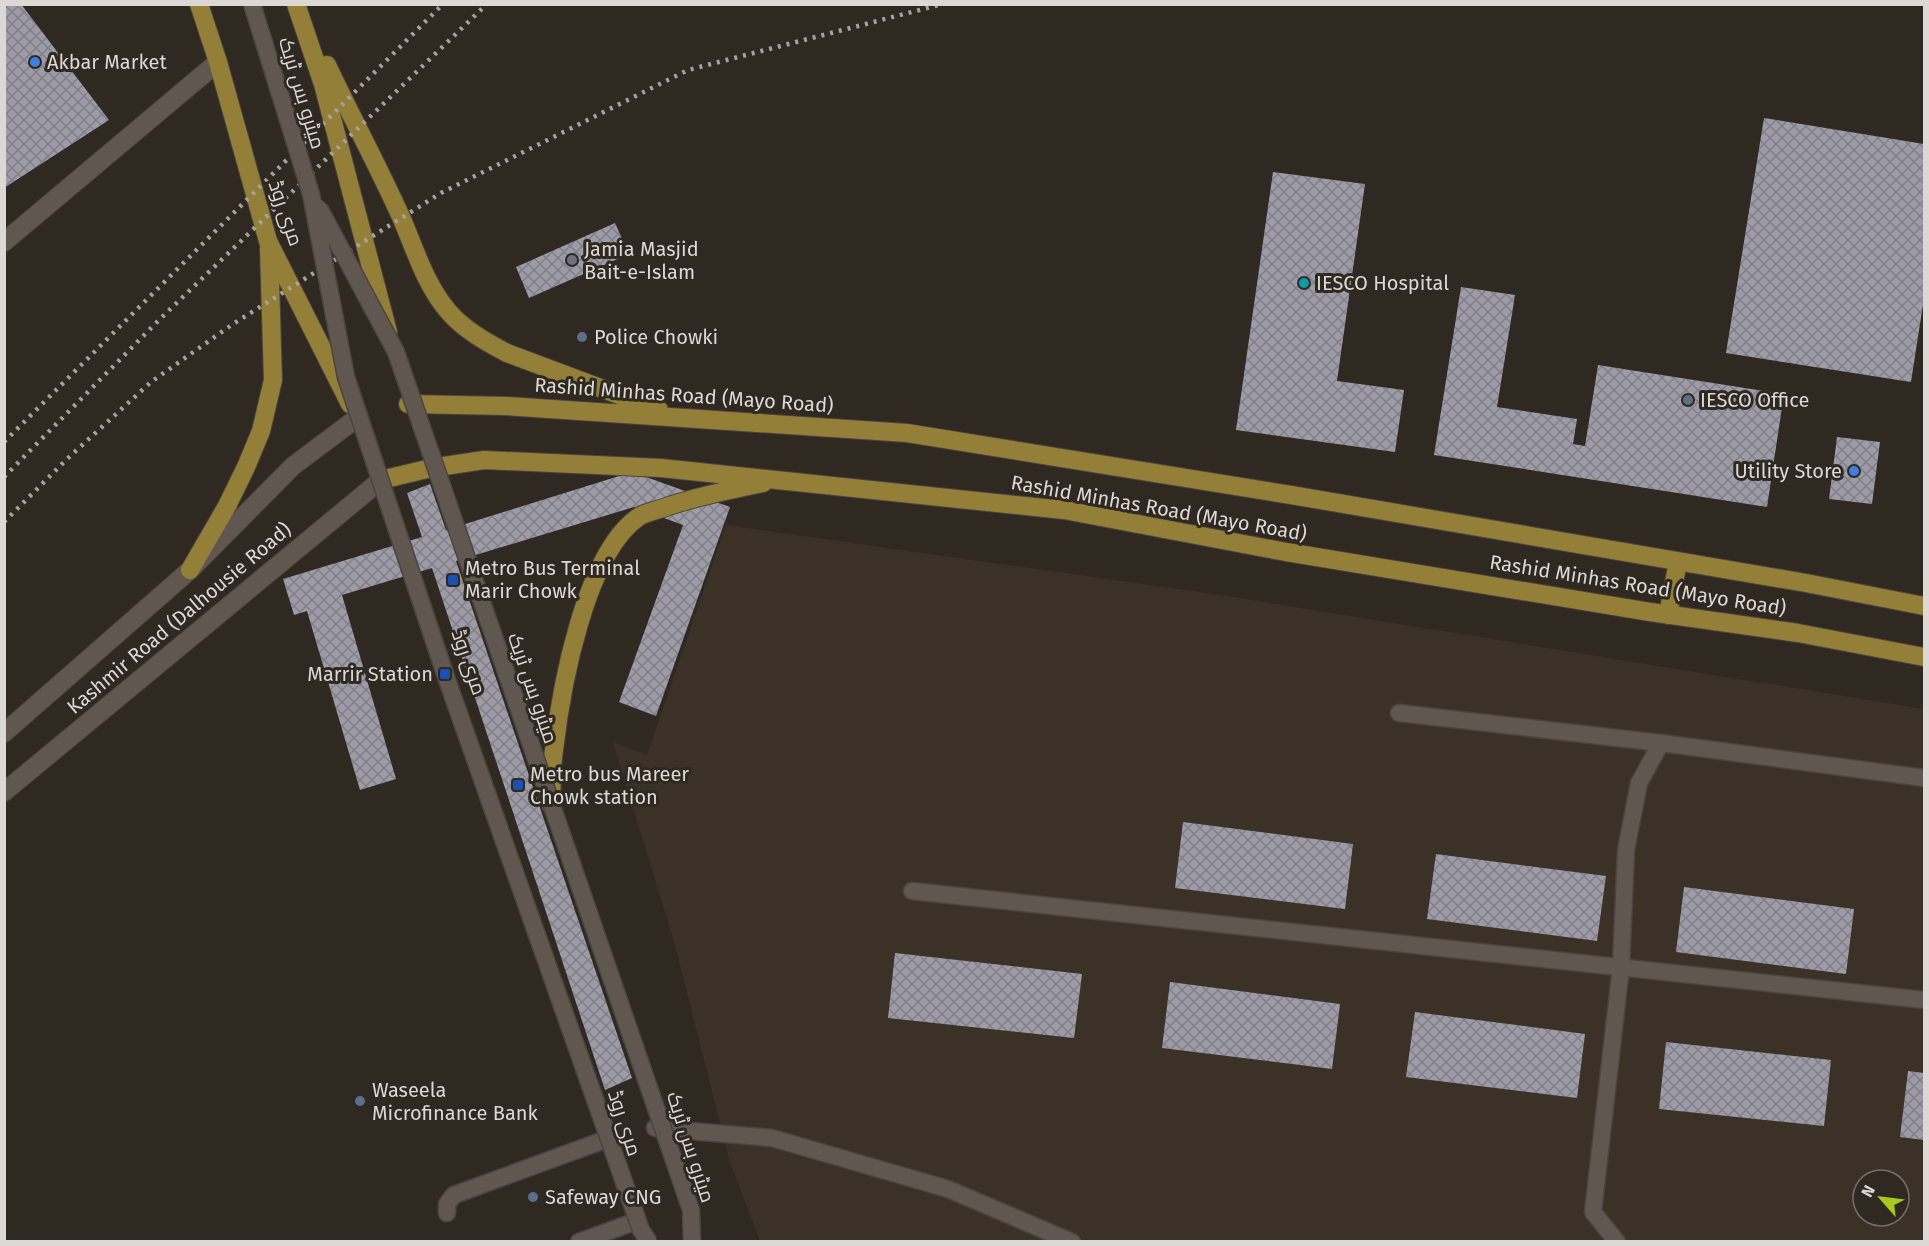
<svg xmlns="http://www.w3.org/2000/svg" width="1929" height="1246" viewBox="0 0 1929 1246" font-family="'Fira Sans',Cairo,sans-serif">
<defs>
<pattern id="building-cross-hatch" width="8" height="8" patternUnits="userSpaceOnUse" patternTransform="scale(1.5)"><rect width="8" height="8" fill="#9c9ba7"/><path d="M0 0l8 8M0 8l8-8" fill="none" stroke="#818088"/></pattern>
</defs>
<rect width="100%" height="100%" fill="#2f2921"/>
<!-- built -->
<path fill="#3c3126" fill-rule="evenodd" d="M726 525 1227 596 1924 709V1241H760L730 1162 675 945 613 742 647 755ZM1863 1180H1899V1216H1863Z"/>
<!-- building -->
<path fill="url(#building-cross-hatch)" d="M4 4H21L109 120 4 188Z
M1764 118 1924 144V298L1911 382 1726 353Z
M1273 172 1365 184 1337 381 1404 390 1395 452 1236 430Z
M615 223 629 254 529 298 516 267Z
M1461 287 1515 295 1497 407 1577 419 1573 444 1585 446 1598 365 1784 394 1767 507 1434 455Z
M1837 437 1880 442 1872 504 1829 499Z
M632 472 730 507 656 716 619 702 683 525 634 507 456 561 632 1078 605 1090 432 568 342 595 396 779 360 790 307 611 294 615 283 579 422 537 407 493 430 484 446 530Z
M1183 822 1353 844 1345 909 1175 888Z
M1436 854 1606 876 1597 941 1427 919Z
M1684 887 1854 909 1846 974 1676 952Z
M895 953 1082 974 1074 1038 888 1018Z
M1170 982 1340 1004 1332 1069 1162 1048Z
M1415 1012 1585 1034 1577 1098 1406 1077Z
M1666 1042 1831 1060 1824 1126 1659 1109Z
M1908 1071 1924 1073V1140L1900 1137Z"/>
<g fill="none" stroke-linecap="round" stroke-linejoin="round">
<!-- lane casing -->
<g stroke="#4a453f" stroke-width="19">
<path id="lane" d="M1399 713 1661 743
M912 891 1924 1000
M655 1128 772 1138 948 1189 1072 1242
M447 1213V1204L454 1195 607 1139
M579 1242 634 1222
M1617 1242 1593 1212 1621 967 1626 850 1639 783 1661 743 1924 778"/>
</g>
<!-- secondary casing -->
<g stroke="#4a453f" stroke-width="20">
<path id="secondary" d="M4 242 218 62
M4 733 190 570 293 466 357 418
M4 792 381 480"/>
</g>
<!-- primary casing -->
<g stroke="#4a453f" stroke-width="20">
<path id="primary" d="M199 4 218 62 268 241 350 404
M296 4 323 84 388 332
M327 65C351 116 378 166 401 217 415 249 425 284 448 311 463 329 486 342 507 353L659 410
M408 404 506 406 907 433 1297 496 1806 583 1924 606
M381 480 431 468 484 460 661 468 1064 510 1286 552 1650 612 1798 633 1924 657
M190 570 227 506 246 467 261 431 273 380 269 248
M1668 615 1678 561
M551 805C552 787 551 768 554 750 561 689 585 552 640 516 647 512 658 510 666 507 697 496 730 490 763 483"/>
</g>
<!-- lane -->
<use href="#lane" stroke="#605850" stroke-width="16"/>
<!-- secondary -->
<use href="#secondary" stroke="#605850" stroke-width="18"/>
<!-- primary -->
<use href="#primary" stroke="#937f37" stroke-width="18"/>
<!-- rail -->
<path stroke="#a6a29c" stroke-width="4.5" stroke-dasharray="3 6" stroke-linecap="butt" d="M4 442 443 4
M4 477 158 321 487 4
M4 522 67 459 151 382 233 324 441 193 688 70 943 4"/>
<!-- lane-bridge casing -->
<g stroke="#4a453f" stroke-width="19" stroke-linecap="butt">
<path id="lane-bridge" d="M252 4 311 194 346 377 445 674 641 1230 649 1242
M319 208 396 352 691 1210 692 1242"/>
</g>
<!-- lane-bridge -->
<use href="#lane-bridge" stroke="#605850" stroke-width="16"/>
</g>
<!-- markers -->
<g fill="#3f7fe0" stroke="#2f2921" stroke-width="2">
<circle cx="35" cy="62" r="6"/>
<circle cx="1854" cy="471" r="6"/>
</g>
<circle fill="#6b7280" stroke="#2f2921" stroke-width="2" cx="572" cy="260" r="6"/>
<circle fill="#0f9aa8" stroke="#2f2921" stroke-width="2" cx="1304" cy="283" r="6"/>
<g fill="#5c6f8a" stroke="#2f2921" stroke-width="2">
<circle cx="582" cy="337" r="6"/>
<circle cx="1688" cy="400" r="6"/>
<circle cx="360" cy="1101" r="6"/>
<circle cx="533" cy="1197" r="6"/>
</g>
<g fill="#1a4fb4" stroke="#2f2921" stroke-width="2">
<rect x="447" y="574" width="12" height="12" rx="3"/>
<rect x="439" y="668" width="12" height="12" rx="3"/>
<rect x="512" y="779" width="12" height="12" rx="3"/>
</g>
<g text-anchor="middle" stroke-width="6" stroke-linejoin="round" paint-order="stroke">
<!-- poi labels -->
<g font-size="20" fill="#dcd8d3" stroke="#2f2921" text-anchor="start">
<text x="47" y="69">Akbar Market</text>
<text x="584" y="256">Jamia Masjid<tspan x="584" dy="23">Bait-e-Islam</tspan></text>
<text x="1316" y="290">IESCO Hospital</text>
<text x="594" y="344">Police Chowki</text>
<text x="1700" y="407">IESCO Office</text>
<text x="1842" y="478" text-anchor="end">Utility Store</text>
<text x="465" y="575">Metro Bus Terminal<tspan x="465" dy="23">Marir Chowk</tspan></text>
<text x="433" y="681" text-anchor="end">Marrir Station</text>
<text x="530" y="781">Metro bus Mareer<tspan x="530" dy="23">Chowk station</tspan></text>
<text x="372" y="1097">Waseela<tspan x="372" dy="23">Microfinance Bank</tspan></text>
<text x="545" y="1204">Safeway CNG</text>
</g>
<!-- street labels -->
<g font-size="20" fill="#dcd8d3" stroke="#2f2921">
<text transform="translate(302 93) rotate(73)" y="7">میٹرو بس ٹریک</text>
<text transform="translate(286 213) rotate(71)" y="7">مری روڈ</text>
<text transform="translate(684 395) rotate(4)" y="7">Rashid Minhas Road (Mayo Road)</text>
<text transform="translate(1159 508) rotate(10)" y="7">Rashid Minhas Road (Mayo Road)</text>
<text transform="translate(1638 585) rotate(9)" y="7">Rashid Minhas Road (Mayo Road)</text>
<text transform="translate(179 618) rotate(-40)" y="7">Kashmir Road (Dalhousie Road)</text>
<text transform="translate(469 662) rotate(71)" y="7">مری روڈ</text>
<text transform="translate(533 688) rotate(71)" y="7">میٹرو بس ٹریک</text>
<text transform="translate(625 1123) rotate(72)" y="7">مری روڈ</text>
<text transform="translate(691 1147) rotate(72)" y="7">میٹرو بس ٹریک</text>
</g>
</g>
<!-- border -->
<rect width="1929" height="1246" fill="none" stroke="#dcd8d3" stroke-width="12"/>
<!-- north arrow -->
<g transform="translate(1881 1198) rotate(298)"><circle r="28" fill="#2f2921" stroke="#746f68" stroke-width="1.5"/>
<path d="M0-4.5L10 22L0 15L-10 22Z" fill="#a7c81f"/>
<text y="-9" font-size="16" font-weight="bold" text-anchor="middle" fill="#dcd8d3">N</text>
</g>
</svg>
